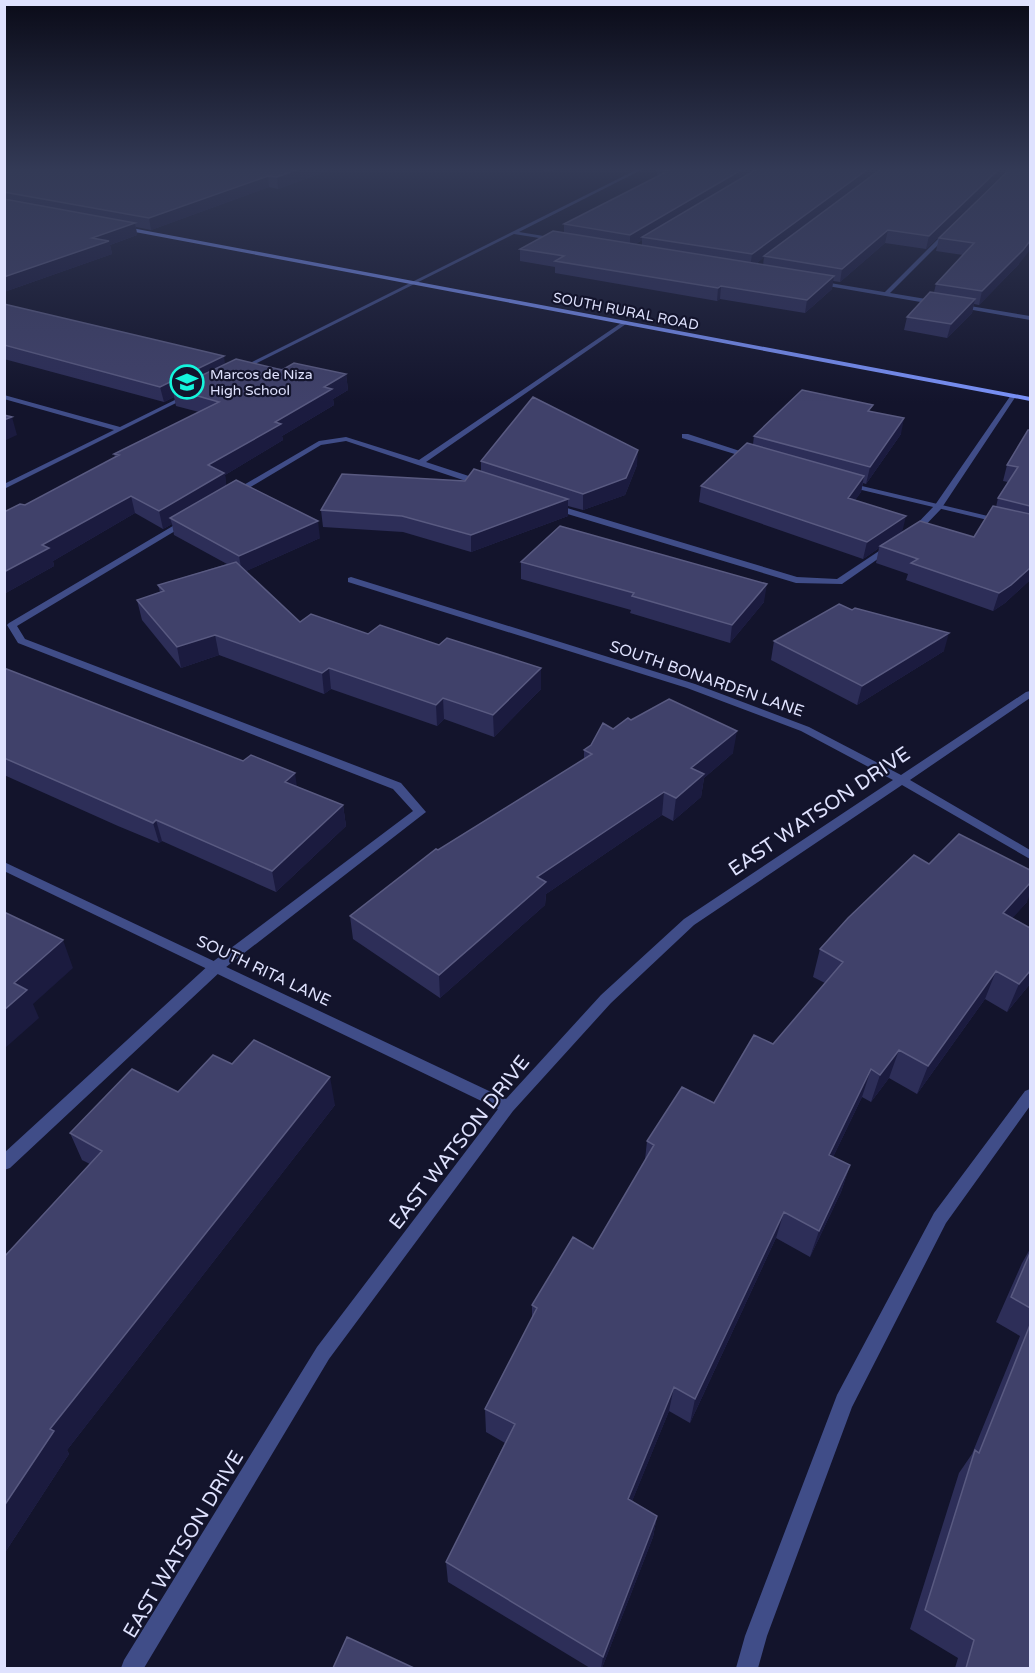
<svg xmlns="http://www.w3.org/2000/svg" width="1035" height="1673" viewBox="0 0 1035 1673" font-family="'Varela Round',sans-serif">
<rect width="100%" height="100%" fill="#13142c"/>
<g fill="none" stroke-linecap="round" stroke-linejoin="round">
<!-- lane -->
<path fill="#404d88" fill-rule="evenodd" d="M948 229 953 230 888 295H884V293Z
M624 321 626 324 426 462 484 481V485H478L346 441 321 445 237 495 230 493 319 441 346 437 419 460Z
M1011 395 1016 396 941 509 916 535H910V531L935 505Z
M551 505H557L797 577 837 579 888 545 895 547 842 584 796 583 551 509Z
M183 520 190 522 17 626 25 639 401 783 426 812 221 971 10 1168 4 1170V1153L211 963 413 811 393 789 18 643 7 625 9 623Z
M1030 1089V1106L946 1223 852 1407 767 1636 758 1668H736L745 1636 837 1395 934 1213 1025 1091Z"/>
<!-- street -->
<path fill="#404d88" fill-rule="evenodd" d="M638 169H643L519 232 556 238 558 241 514 234 241 371 236 370Z
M818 281 938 301 941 303 938 305 816 284Z
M958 304 1030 316V320L956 307Z
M187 394 192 395 4 489V484L114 430 4 399V395L120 427Z
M682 434H688L755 456 748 458 682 438Z
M845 482 1030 526V530L845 486Z
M351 577 695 684 809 727 901 775 1026 692 1030 691V698L910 780 1030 850V859L902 785 694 925 611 1003 513 1111 329 1359 144 1668H121L124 1660 317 1347 498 1109 4 871V862L506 1099 601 995 684 919 893 780 801 731 687 688 348 582V578Z"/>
<!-- secondary -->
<path fill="#7a92f9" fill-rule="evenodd" d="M121 226 1030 397V401L119 229Z"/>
</g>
<!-- wall -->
<path fill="#2d2e58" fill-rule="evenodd" d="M4 169H332L278 189 269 187 151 230 136 227 137 235 110 245 112 254 4 292Z
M527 169H556L551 171Z
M655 169H1008L926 249 885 243 840 282 833 281 832 289 805 313 720 299 717 301 555 273V267L520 261V249L564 232V224L658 176ZM642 240V245L636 244ZM764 257 763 265 756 264Z
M1010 169 1019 264 979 305 974 304 972 313 947 338 904 330 907 317 934 292 936 284 963 255 936 251 939 238Z
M4 304 225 364 346 374 348 390 333 399 334 405 282 436 283 440 225 475 226 486 320 538 246 571 300 622 368 634 541 689 494 737 444 719 437 726 331 689 324 694 219 655 181 668 142 620 137 600 160 592 158 585 227 564 174 535 172 524 163 529 135 513 53 561 54 566 4 594V512L25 505 115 457 114 454 199 412 176 406 174 397 164 402 4 359Z
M872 412 901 434 866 484 863 483 861 492 855 500 902 532 974 537 996 507 998 498 1008 482 1003 481 1007 465 1030 430V580L1005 603 993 611 906 580 908 574 876 563 879 548 863 559 699 502 701 486 753 444 754 436Z
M481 461 637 465 625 495 583 510 568 506V516L471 552 403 532 323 527 321 510 465 481 481 472Z
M521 562 764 602 730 643 630 613 631 610 521 579Z
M852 610 944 651 857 705 771 660 774 641Z
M4 668 343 805 346 826 276 892 162 841 159 843 118 826 4 775Z
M631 720 733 753 704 778 701 797 673 821 662 815 546 894 545 905 440 998 353 939 350 916 438 850 584 759V750L613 729Z
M929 864 1027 902 1012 918 1030 928V984L1007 1012 985 999 917 1094 889 1078 871 1102 862 1097 833 1157 850 1165 841 1192 810 1257 776 1238 690 1423 669 1411 632 1501 657 1516 653 1537 602 1668H590L448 1582 446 1562 505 1443 486 1432 485 1409 532 1319V1305L593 1249 645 1160 647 1141 714 1103 773 1044 825 983 813 977 820 949Z
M232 1064 335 1105 67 1450 69 1454 4 1554V1257L90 1164 82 1160 70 1133 178 1092Z
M1030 1249V1668H955L958 1658 910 1629 959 1473 972 1454 1020 1336 996 1322 1022 1263Z"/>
<!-- shaded-wall -->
<path fill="#1b1b3f" d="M299 169H332L278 189 277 177Z
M743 169H761L642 237V240L630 248V235Z
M868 169H881L750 268 752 254Z
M999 169H1008L926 249 929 236Z
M268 176 269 187 151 230 149 218Z
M135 223 137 235 110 245 112 254 4 292V277L92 238Z
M888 230 885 243 840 282 842 269Z
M1030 241V250L1019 264 979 305 982 291Z
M834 276 832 289 805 313 807 300Z
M721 286 720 299 717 301 718 288Z
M975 299 972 313 947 338 951 324Z
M224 356 226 371 173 389 174 397 164 402 160 387Z
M346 374 348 390 333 399 334 405 282 436 283 440 225 475 227 491 170 518 172 524 163 529 159 511 208 465 275 422 324 387Z
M12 417 17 435 4 441V420Z
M904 418 901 434 866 484 870 467Z
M638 450 637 465 625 495 583 510V494Z
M864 476 861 492 845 515 848 498Z
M131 496 135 513 53 561 54 566 4 594V572L42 545Z
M568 499V516L471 552V535Z
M906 516 902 533 880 546 879 548 863 559 867 542Z
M318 521 320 538 242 573 239 556Z
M1030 568V580L1005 603 993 611 999 593Z
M767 584 764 602 730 643 732 625Z
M949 633 944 651 857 705 862 686Z
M215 635 219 655 181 668 177 647Z
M329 668 331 689 324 694 322 673Z
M541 668V689L494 737 493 715Z
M443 698 444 719 437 726 436 705Z
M737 731 733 753 704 778 701 797 673 821 676 798 691 768Z
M295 773 298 794 285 782Z
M664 792 662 815 546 894 545 905 440 998 439 975 537 877Z
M343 805 346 826 276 892 272 871Z
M156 820 162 841 159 843 153 823Z
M1030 883V894L1027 902 992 941 1003 913Z
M63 940 73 968 33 1004 39 1018 4 1049V1010L14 983Z
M996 971 985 999 917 1094 928 1066Z
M1030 971V984L1007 1012 1019 984Z
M899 1050 889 1078 871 1102 880 1075Z
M871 1069 862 1097 821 1182 829 1155Z
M330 1077 335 1105 67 1450 69 1454 4 1554V1506L50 1429Z
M850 1165 841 1192 810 1257 819 1231Z
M784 1212 776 1238 690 1423 695 1399Z
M674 1387 669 1411 624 1521 628 1499Z
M657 1516 653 1537 602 1668H601L603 1657Z"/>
<!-- building -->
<path fill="#40416a" stroke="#595a81" stroke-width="1.5" d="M4 169H299L277 177 268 176 149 218 4 192Z
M661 169H743L630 235 564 224 668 171 662 170Z
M757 169H868L752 254 642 237Z
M881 169H999L929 236 888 230 842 269 764 256Z
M1010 169H1030V241L1023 250 982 291 936 284 974 243 939 238Z
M4 199 135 223 92 238 109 241 4 277Z
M553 231 834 276 807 300 721 286 718 288 555 261 564 256 520 249Z
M930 292 975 299 951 324 907 317Z
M4 304 224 356 160 387 4 345Z
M236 359 282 370 294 363 346 374 324 387 332 389 275 422 281 424 208 465 224 473 159 511 131 496 42 545 49 548 4 572V512L20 504 25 505 119 455 114 454 219 402 173 389Z
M802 390 873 405 868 411 904 418 870 467 754 436Z
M533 397 638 450 626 478 583 494 481 461Z
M4 415 12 417 4 420Z
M1028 430H1030V506L998 498 1018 467 1007 465Z
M747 443 864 476 848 498 906 516 867 542 701 486Z
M474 469 568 499 471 535 402 516 321 510 342 474 465 481Z
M236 480 318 521 239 556 170 518Z
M993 506 1030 514V568L1011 585 999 593 911 563 918 559 880 546 920 521 974 537Z
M560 526 767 584 732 625 632 596 634 593 521 562Z
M236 562 300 622 311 614 368 634 380 625 439 645 447 638 541 668 493 715 443 698 436 705 329 668 322 673 215 635 177 647 137 600 164 591 158 585Z
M839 604 852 610 855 608 949 633 862 686 774 641Z
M4 668 243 761 251 755 295 773 285 782 343 805 272 871 156 820 153 823 112 805 4 758Z
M669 699 737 731 691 768 704 774 676 798 664 792 537 877 546 882 439 975 350 916 436 849 438 850 592 754 584 750 591 745 603 723 613 729 628 718 631 720Z
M959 834 1030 870V883L1003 913 1030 928V971L1019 984 996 971 928 1066 899 1050 880 1075 871 1069 829 1155 850 1165 819 1231 784 1212 695 1399 674 1387 628 1499 657 1516 603 1657 446 1562 515 1424 485 1409 537 1308 532 1305 573 1237 593 1249 654 1145 647 1141 682 1087 714 1103 754 1035 773 1044 843 962 820 949 848 918 914 855 929 864Z
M4 912 63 940 14 983 27 990 4 1010Z
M254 1040 330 1077 50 1429 54 1431 4 1506V1257L102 1151 70 1133 132 1069 178 1092 213 1055 232 1064Z
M1030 1253V1308L1011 1297Z
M1030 1325V1668H966L974 1640 925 1610 975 1450 979 1453Z
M347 1637 414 1668H333Z"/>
<!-- sky -->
<linearGradient id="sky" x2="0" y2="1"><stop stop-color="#0a0b18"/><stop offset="0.42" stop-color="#333a56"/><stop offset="1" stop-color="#333a56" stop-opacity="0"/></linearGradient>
<rect width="1035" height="403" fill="url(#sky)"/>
<!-- icons -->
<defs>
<g id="school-ring" transform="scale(1.725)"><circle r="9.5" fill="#13142c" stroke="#14f5dc" stroke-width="1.5"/><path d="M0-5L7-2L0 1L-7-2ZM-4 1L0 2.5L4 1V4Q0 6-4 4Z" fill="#14f5dc"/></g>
</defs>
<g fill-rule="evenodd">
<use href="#school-ring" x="187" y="382"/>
</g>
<g text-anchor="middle" stroke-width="4.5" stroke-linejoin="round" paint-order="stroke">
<!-- far-street labels -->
<g font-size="14" fill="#dfe2fe" stroke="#13142c">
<text transform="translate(626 311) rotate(11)" y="5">SOUTH RURAL ROAD</text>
</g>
<!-- far-poi labels -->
<g font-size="14" fill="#dfe2fe" stroke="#13142c" text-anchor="start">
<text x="210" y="379">Marcos de Niza<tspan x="210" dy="16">High School</tspan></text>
</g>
<!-- street labels -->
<g font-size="16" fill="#dfe2fe" stroke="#13142c">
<text transform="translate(707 678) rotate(19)" y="6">SOUTH BONARDEN LANE</text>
<text transform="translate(264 970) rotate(25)" y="6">SOUTH RITA LANE</text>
</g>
<!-- near-street labels -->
<g font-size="20" fill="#dfe2fe" stroke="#13142c">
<text transform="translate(819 811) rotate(-34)" y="7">EAST WATSON DRIVE</text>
<text transform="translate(459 1142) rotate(-52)" y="7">EAST WATSON DRIVE</text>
<text transform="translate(183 1544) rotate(-59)" y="7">EAST WATSON DRIVE</text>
</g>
</g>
<!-- border -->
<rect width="1035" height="1673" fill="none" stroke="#dfe2fe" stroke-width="12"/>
</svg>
